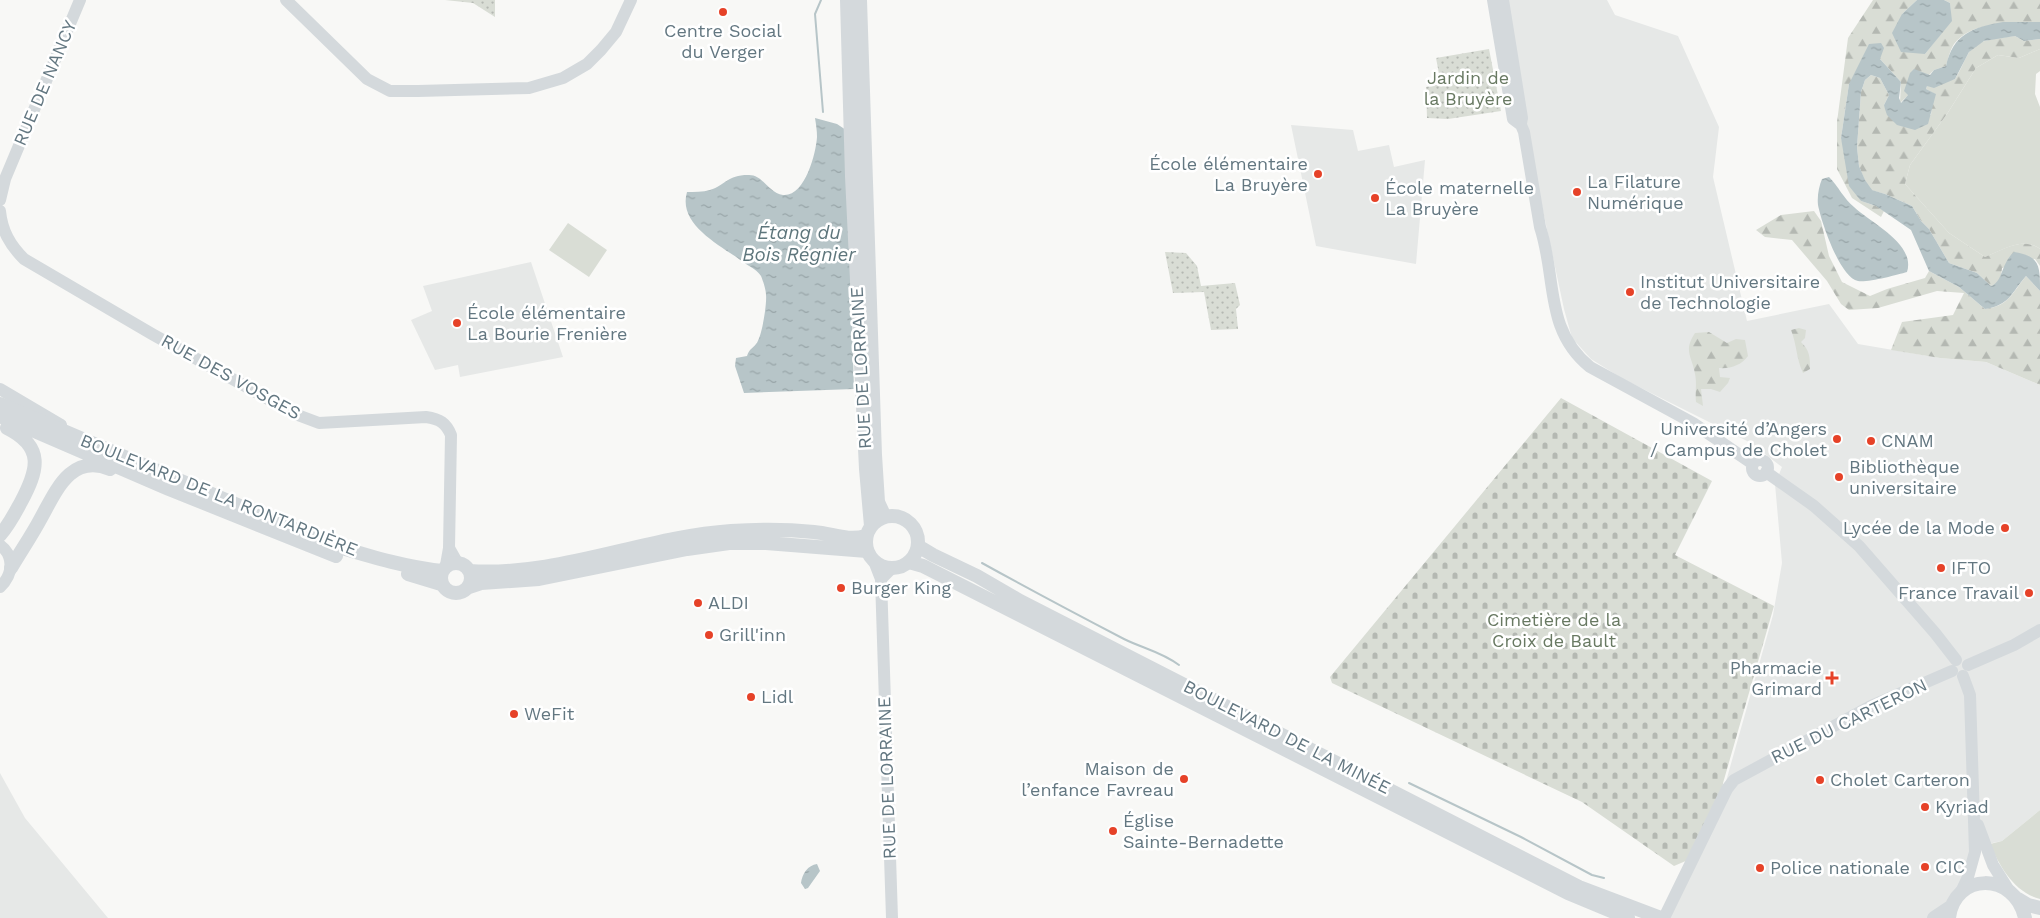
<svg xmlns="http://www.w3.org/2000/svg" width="2040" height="918" viewBox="0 0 2040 918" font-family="'Work Sans',sans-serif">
<defs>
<pattern id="forest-firs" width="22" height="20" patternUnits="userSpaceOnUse" patternTransform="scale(1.25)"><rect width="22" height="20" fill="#d9ddd5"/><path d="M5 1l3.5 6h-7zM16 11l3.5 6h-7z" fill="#b4b8b2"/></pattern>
<pattern id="cemetery-stones" width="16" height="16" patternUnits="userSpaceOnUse" patternTransform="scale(1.25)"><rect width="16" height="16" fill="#d9ddd5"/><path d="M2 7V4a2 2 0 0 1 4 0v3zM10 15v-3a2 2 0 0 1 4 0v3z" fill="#b4b8b2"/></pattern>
<pattern id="park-dots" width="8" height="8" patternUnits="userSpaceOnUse" patternTransform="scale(1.25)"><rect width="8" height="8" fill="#d9ddd5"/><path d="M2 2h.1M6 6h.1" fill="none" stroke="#b4b8b2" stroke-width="1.8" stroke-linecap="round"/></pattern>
<pattern id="water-ripples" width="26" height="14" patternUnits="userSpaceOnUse" patternTransform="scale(1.25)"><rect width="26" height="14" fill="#b7c5c8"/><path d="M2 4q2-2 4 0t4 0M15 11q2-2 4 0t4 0" fill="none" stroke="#98a5a8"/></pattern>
</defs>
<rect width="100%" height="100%" fill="#f8f8f6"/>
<!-- built -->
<path fill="#e6e8e7" d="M1498 0H1607L1615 15 1678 36 1719 127 1713 177 1747 321 1829 304 1858 344 1940 358 1986 362 2040 385V810L2002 841 1978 846 1943 918H1663L1725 785 1773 615 1782 563 1775 484 1782 467 1749 442 1623 379 1591 359 1572 338 1564 309Z
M1291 125 1353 130 1358 151 1389 145 1394 167 1425 160 1416 264 1316 246Z
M531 262 563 357 460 377 458 365 435 370 411 320 432 311 423 286Z
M0 773 25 818 108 918H0Z"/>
<!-- grass -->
<path fill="#d9ddd5" d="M2040 49V71L2036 74 2035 94 2040 107V249C2023 236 2003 250 1985 257L1949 233 1905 184 1910 165 1947 114 1976 68 1998 55 2019 58Z
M568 223 607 250 589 277 549 250Z
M2040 810V899C2014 892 2000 867 1990 844L2002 841Z"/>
<!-- forest -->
<path fill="url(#forest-firs)" d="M1873 0H1917L1902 14 1925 54 1951 21 1950 3 1944 0H2040V22C2012 25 1974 19 1954 44 1950 50 1948 59 1946 66L1934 70 1900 103 1901 82 1880 59 1849 84 1841 138 1861 201 1876 206 1884 211 1881 217 1852 198 1837 169V122L1848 38Z
M2015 36 2024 41 2040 39V49L2019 58 1998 55 1976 68 1947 114 1910 165 1905 184 1949 233 1985 257C2002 250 2023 236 2040 249V266L2035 259 2002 268C2001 277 2000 283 1991 286L1977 273 1949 263 1929 229 1921 221 1912 206 1885 194 1871 190 1865 181 1859 166 1857 147 1861 92 1865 80 1871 75 1880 78 1889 95 1884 105 1931 115 1932 103 1935 94 1926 89 1927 86 1955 79C1960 71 1963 63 1968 54 1976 38 2000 38 2015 36Z
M1814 211 1821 221 1829 256 1842 282 1870 296 1887 289 1925 278 1929 271 1959 287 1985 309C2009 306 2012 293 2026 276L2040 291V385L1986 362 1940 358 1891 350 1902 322 1953 315 1964 293 1937 291 1878 308 1849 310 1841 304 1827 281 1792 240 1765 237 1756 230 1781 215Z
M1799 328 1806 330 1805 338 1801 342C1810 351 1810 357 1810 369L1803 373C1796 358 1797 345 1791 330Z
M1709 332 1727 343 1736 339 1745 340 1748 356C1742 365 1730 369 1719 368L1720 377 1730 378 1728 383 1720 392 1711 389H1701L1703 406 1696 402C1695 393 1697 383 1695 374 1692 356 1683 351 1695 333Z"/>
<!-- cemetery -->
<path fill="url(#cemetery-stones)" d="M1561 398 1712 481 1675 555 1774 606 1719 797 1688 860 1674 866 1582 802 1332 683 1330 677Z"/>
<!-- park -->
<path fill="url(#park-dots)" d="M445 0H495V17L473 3Z
M1489 49 1501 111 1448 119 1427 118 1426 87 1441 84 1436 58Z
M1165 252 1186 253 1197 266 1201 286 1235 283 1240 305 1236 309 1238 329 1211 330 1204 292 1173 293Z"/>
<!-- water -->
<path fill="url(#water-ripples)" d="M1917 0H1944L1950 3 1952 21 1925 54 1901 52 1892 33 1902 14Z
M2003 22H2040V39L2024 41 2015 36 1984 41 1969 52 1955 79 1934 88 1927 86 1926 89 1936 94 1928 124 1915 130 1897 125 1887 115 1885 109 1884 105 1889 95 1880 78 1871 75 1865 80 1861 92 1857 147 1859 166 1865 180 1872 190 1885 194 1912 206 1921 221 1929 229 1949 263 1977 273 1991 286C2003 282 2001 263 2014 252 2040 256 2040 266 2040 291L2026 276C2011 293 2010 305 1985 309L1959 287 1929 271 1911 230 1876 206 1861 201 1849 186 1841 138 1849 84 1869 44 1881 43 1884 48 1880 59 1901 82 1899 98 1901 103 1908 95 1904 91 1910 73 1914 69 1930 75 1934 70 1946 66C1953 34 1973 27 2003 22Z
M815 118 837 124 846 130 854 389 744 393 735 366 736 358 747 356C749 349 752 349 756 344 762 337 767 304 766 295 766 290 763 281 761 276 758 271 751 267 746 264 724 247 677 226 687 192 694 192 703 192 710 190 726 185 727 175 748 175 763 174 768 193 783 195 805 197 816 153 817 137 817 131 816 124 815 118Z
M1829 177C1838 186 1844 199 1854 207 1871 223 1916 244 1907 272 1897 275 1866 283 1858 281 1840 278 1821 221 1818 205 1817 196 1819 186 1822 179Z
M817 864 820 871 808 888 805 889 801 883C802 874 808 865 817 864Z"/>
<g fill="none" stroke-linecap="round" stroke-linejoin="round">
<!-- stream -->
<path stroke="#b7c5c8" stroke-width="2" d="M821 0 815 14 823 112
M982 563C1029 589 1076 614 1124 639 1142 648 1162 652 1179 665
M1409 783 1521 837 1592 875 1604 878"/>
<!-- secondary -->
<path stroke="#d4d9dc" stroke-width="12" d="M286 0 367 79 390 91H418L529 88 563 78 587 64 601 50 616 32 631 0
M1493 0 1513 119 1521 125 1524 132 1540 227C1557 278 1544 330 1590 367L1693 423 1753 464
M1503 0 1522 118 1521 123
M0 200 5 179 80 0
M0 211C2 231 10 245 24 259L152 334 295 414 319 423 426 417C440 419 446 423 451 435L449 548 446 565
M0 389 61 425
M1752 468a8 8 0 1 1 16 0a8 8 0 1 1-16 0Z
M1766 472 1814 506 1859 546 1935 633 1956 660
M0 545C15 556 13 575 0 587
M449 548 458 564
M874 561 881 579 892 918
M881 579 892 568
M1968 665 2014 645 2040 630
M1978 825 1993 865 2008 889
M1960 894 1968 877 1975 852 1970 695 1963 676
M1664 918 1727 789 1734 780 1871 706 1952 671"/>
<!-- primary -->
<path stroke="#d4d9dc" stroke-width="14" d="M847 0 852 176 866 469 871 526
M860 0 875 455 878 502 885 517
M0 404 329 544C366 555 403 567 442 571
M0 416 169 489 336 556
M866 542a26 26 0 1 1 52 0a26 26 0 1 1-52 0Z
M0 535C9 525 15 513 21 502 38 470 45 447 7 428
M918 546 933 555 977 576 1020 601 1579 887 1661 918
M909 562 923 566 1568 893 1628 918
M441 578a15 15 0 1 1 30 0a15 15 0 1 1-30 0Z
M11 568C21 551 32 535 41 518 56 491 71 453 110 469
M469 571C559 577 643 537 731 531 759 529 786 529 814 532 834 534 847 541 866 536
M408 574 441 584
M469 587 481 583 539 579 687 549 729 543H766L867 551
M2018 899 2028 905 2040 908
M1934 918 1952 906
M1949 918C1954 872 2015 871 2025 918"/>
</g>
<!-- markers -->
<g fill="#e64228" stroke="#fff" stroke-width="2">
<circle cx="723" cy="12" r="5"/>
<circle cx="1318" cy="174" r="5"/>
<circle cx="1577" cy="192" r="5"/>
<circle cx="1375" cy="198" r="5"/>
<circle cx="1630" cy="292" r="5"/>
<circle cx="457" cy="323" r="5"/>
<circle cx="1837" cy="439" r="5"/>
<circle cx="1871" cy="441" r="5"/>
<circle cx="1839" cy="477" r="5"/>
<circle cx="2005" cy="528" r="5"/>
<circle cx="1941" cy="568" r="5"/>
<circle cx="841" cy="588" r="5"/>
<circle cx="2029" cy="593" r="5"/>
<circle cx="698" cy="603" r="5"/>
<circle cx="709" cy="635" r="5"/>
<path d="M1829.5 670.5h5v5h5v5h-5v5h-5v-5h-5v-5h5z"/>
<circle cx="751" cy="697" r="5"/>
<circle cx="514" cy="714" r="5"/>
<circle cx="1184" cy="779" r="5"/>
<circle cx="1820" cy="780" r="5"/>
<circle cx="1925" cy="807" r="5"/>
<circle cx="1113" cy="831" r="5"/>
<circle cx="1925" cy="867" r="5"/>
<circle cx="1760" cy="868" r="5"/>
</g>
<g text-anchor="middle" stroke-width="5" stroke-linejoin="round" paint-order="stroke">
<!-- poi labels -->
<g font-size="18" fill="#637781" stroke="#fff" text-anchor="start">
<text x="723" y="37" text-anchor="middle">Centre Social<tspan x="723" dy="21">du Verger</tspan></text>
<text x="1308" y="170" text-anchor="end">École élémentaire<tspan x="1308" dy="21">La Bruyère</tspan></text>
<text x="1587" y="188">La Filature<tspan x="1587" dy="21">Numérique</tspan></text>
<text x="1385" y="194">École maternelle<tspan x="1385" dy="21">La Bruyère</tspan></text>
<text x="1640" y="288">Institut Universitaire<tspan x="1640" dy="21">de Technologie</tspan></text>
<text x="467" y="319">École élémentaire<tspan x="467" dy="21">La Bourie Frenière</tspan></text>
<text x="1827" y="435" text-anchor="end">Université d’Angers<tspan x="1827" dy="21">/ Campus de Cholet</tspan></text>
<text x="1881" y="447">CNAM</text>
<text x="1849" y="473">Bibliothèque<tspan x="1849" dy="21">universitaire</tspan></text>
<text x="1995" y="534" text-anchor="end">Lycée de la Mode</text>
<text x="1951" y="574">IFTO</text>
<text x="851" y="594">Burger King</text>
<text x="2019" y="599" text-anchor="end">France Travail</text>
<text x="708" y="609">ALDI</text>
<text x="719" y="641">Grill'inn</text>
<text x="1822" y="674" text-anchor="end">Pharmacie<tspan x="1822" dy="21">Grimard</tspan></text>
<text x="761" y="703">Lidl</text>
<text x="524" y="720">WeFit</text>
<text x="1174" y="775" text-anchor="end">Maison de<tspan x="1174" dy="21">l’enfance Favreau</tspan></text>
<text x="1830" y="786">Cholet Carteron</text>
<text x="1935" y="813">Kyriad</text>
<text x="1123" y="827">Église<tspan x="1123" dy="21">Sainte-Bernadette</tspan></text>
<text x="1935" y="873">CIC</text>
<text x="1770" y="874">Police nationale</text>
</g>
<!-- park labels -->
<g font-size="18" fill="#687962" stroke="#fff">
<text x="1468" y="84">Jardin de<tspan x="1468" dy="21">la Bruyère</tspan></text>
<text x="1554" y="626">Cimetière de la<tspan x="1554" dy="21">Croix de Bault</tspan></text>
</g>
<!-- street labels -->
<g font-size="18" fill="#637781" stroke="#fff">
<text transform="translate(45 83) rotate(-67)" y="6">RUE DE NANCY</text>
<text transform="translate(861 368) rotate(-93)" y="6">RUE DE LORRAINE</text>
<text transform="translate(231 377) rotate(29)" y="6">RUE DES VOSGES</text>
<text transform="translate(219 495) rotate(22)" y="6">BOULEVARD DE LA RONTARDIÈRE</text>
<text transform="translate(1849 721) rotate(-26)" y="6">RUE DU CARTERON</text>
<text transform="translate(1287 737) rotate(27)" y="6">BOULEVARD DE LA MINÉE</text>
<text transform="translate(887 778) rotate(-92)" y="6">RUE DE LORRAINE</text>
</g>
<!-- water labels -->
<g font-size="19" font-style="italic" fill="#5e767c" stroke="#fff">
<text x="799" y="239">Étang du<tspan x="799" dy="22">Bois Régnier</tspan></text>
</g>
</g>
</svg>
